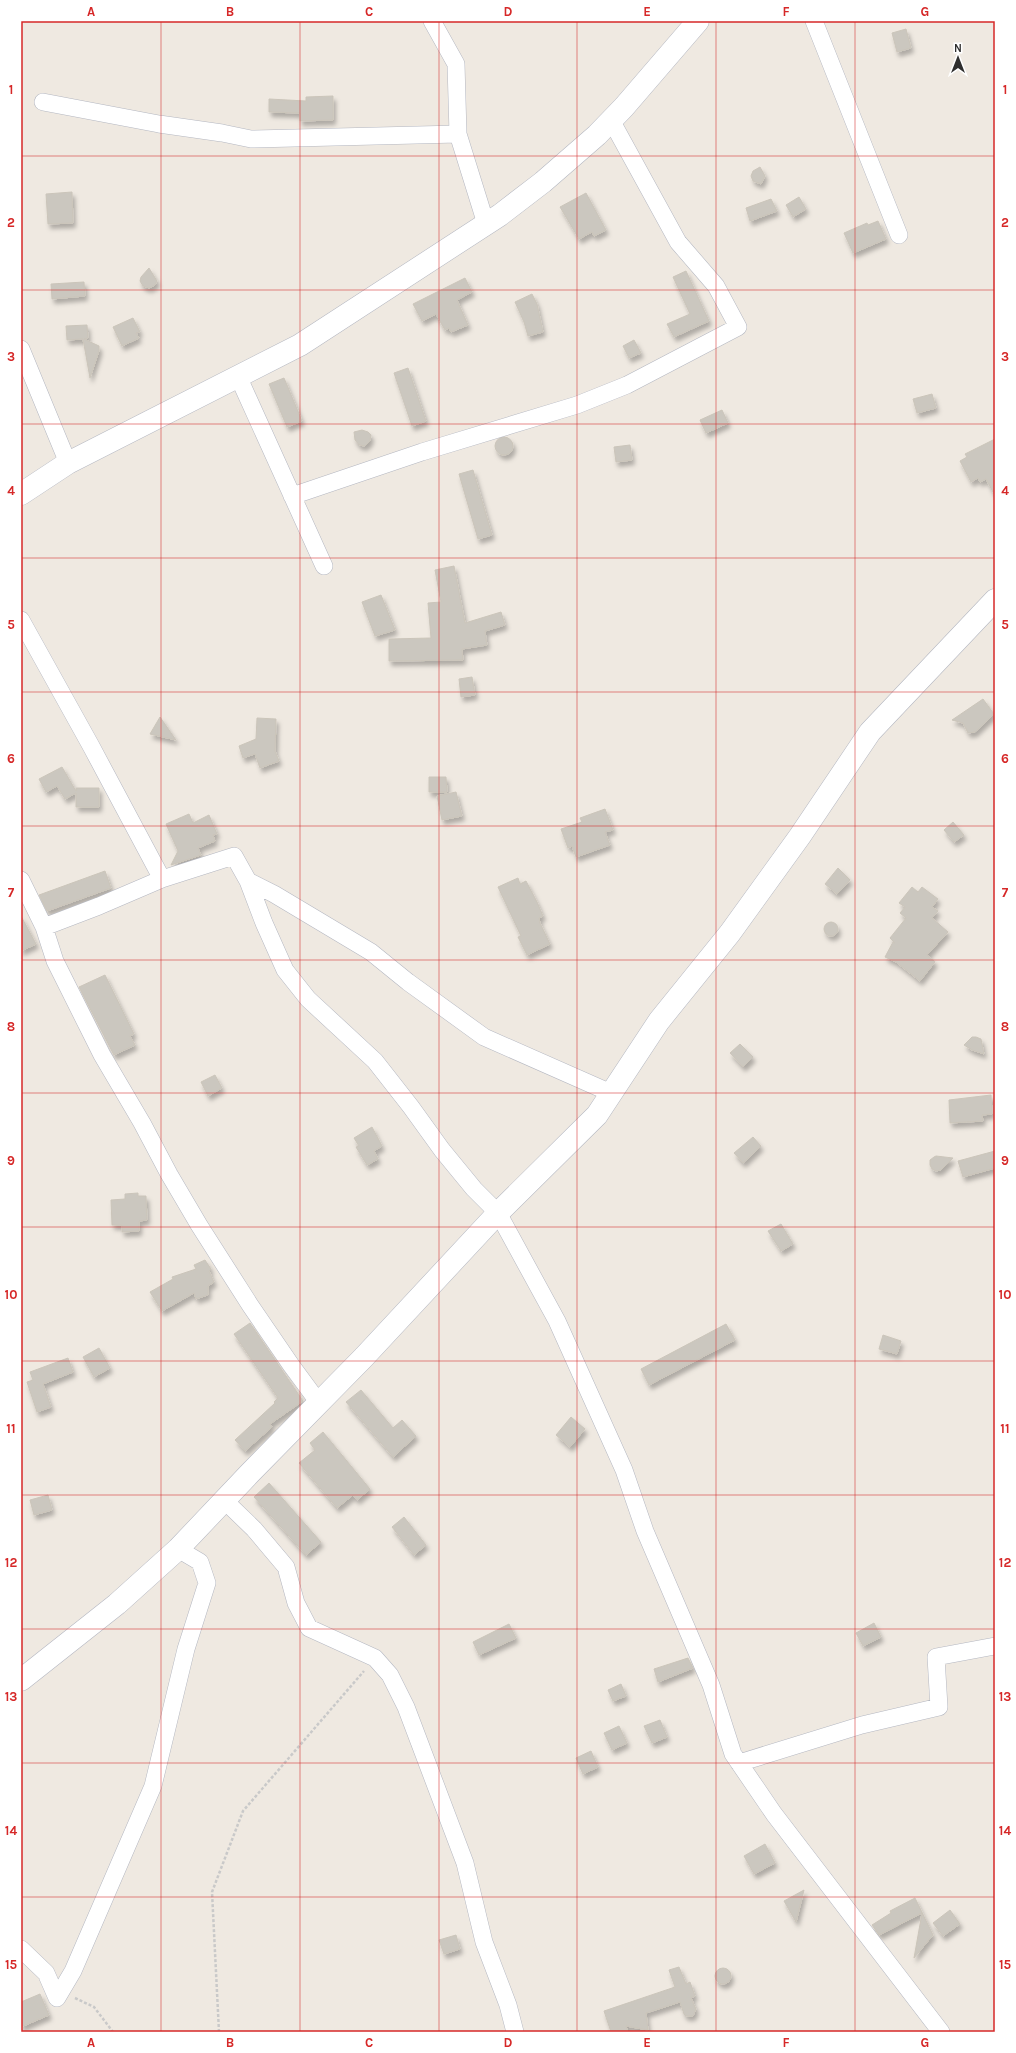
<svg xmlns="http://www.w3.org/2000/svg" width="1016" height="2053" viewBox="0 0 1016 2053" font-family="Karla,sans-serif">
<defs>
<filter id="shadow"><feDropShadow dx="2.5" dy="4.5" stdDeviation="2" flood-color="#0004"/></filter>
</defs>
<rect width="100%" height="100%" fill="#efe9e1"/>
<!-- building -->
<path fill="#cbc7bf" stroke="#cbc5ba" filter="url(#shadow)" d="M906 29 911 48 897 52 892 33Z
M333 96V120L300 121V113L269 112V99L306 101V97Z
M760 167 765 176 761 184 753 181 751 176 753 171Z
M72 192 73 223 48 224 46 194Z
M586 193 606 230 594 236 592 232 579 239 560 207Z
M799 197 806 209 793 217 786 205Z
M771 199 777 211 750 221 746 208Z
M878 221 886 239 853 253 844 233 867 223 868 225Z
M149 268 157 281 155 285 149 288 143 286 140 281 141 277Z
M686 271 709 321 674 337 667 324 690 314 673 277Z
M465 278 472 292 457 300 468 325 451 332 449 328 445 330 436 314 422 321 413 304Z
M84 282 85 296 52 299 51 284Z
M532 294 537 304 543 332 528 336 524 322 515 302Z
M133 318 140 332 136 333 139 338 122 346 113 327Z
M87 325 88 338 84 339 99 346V351L90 378 83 339 67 340 66 326Z
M634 340 641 353 629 358 623 346Z
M408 368 426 421 412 426 394 373Z
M284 378 302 421 287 427 269 384Z
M932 394 936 408 917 413 913 399Z
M722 410 728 423 706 433 700 420Z
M362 430 368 432 371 435 370 441 365 446 359 445 355 440 354 432Z
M495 446a9 9 0 1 1 18 0a9 9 0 1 1-18 0Z
M995 439V496L986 479 980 482 978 478 971 482 960 461 967 457 965 454Z
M630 445 632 460 616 462 614 447Z
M473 470 492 535 478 539 459 474Z
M454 566 465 623 501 612 505 625 485 631 487 645 462 649 463 660 389 661V639L431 638 428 603 441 602 435 570Z
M381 595 395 630 375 636 362 602Z
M472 677 475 695 461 697 459 679Z
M983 699 994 714 975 732 968 733 963 723 952 720Z
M160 717 176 740 150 734Z
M257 718 276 719 275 751 279 761 260 768 255 754 243 758 239 746 256 739Z
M62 767 76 791V788H99V807H76V793L65 799 57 786 46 792 39 779Z
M429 777H446L447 792H429Z
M456 792 462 816 442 820 437 796Z
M605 809 613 830 605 832 610 845 576 857 572 846 568 848 561 829 582 822 580 818Z
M189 814 193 823 209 815 217 834 213 835 215 841 198 848 201 855 171 865 178 851 166 824Z
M953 822 964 835 954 842 944 830Z
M838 868 850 880 837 894 825 884Z
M105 871 111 888 47 911 39 895Z
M518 878 520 884 526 881 537 902 543 916 539 918 540 923 550 944 527 955 518 937 521 936 498 887Z
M912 887 918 892 922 887 938 899 932 907 938 911 932 918 948 932 927 955 935 962 920 981 896 962 885 957 893 942 895 943 890 938 906 918 900 913 905 907 899 903Z
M21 916 36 944 21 951Z
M824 929a7 7 0 1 1 14 0a7 7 0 1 1-14 0Z
M105 975 134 1034 130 1036 135 1045 114 1055 79 987Z
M972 1037H976L981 1039 984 1054 972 1050 964 1045Z
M740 1044 753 1057 743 1067 730 1053Z
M215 1075 222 1088 208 1096 201 1082Z
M991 1095 992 1114 982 1115 983 1121 950 1123 949 1100Z
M372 1127 382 1146 374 1151 378 1159 367 1165 356 1147 359 1146 354 1138Z
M753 1137 761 1146 743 1163 734 1153Z
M995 1151V1168L963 1177 958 1161Z
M934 1157 936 1156 953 1158 941 1170 936 1171 932 1169 930 1165V1160Z
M138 1193V1196H146L147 1220 139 1221V1231L122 1232V1225H112L111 1200 125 1199V1194Z
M781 1224 793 1244 781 1251 768 1231Z
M205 1260 211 1269 209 1271 214 1282 208 1286V1295L196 1299 194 1293 162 1311 150 1292 173 1279 172 1277 196 1269 194 1265Z
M250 1323 303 1401 270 1424 272 1427 245 1451 235 1440 275 1403 274 1402 278 1398 234 1334Z
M726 1324 735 1340 649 1385 641 1369Z
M883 1335 901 1341 897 1354 879 1349Z
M99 1348 110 1368 94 1377 83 1357Z
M68 1358 73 1372 43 1384 51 1407 37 1412 27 1382 33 1380 30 1372Z
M361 1390 393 1428 402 1420 416 1436 393 1457 346 1402Z
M571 1417 585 1429 570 1447 556 1435Z
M323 1432 370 1489 357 1500 353 1495 337 1508 299 1463 315 1450 310 1443Z
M269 1483 321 1542 306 1555 254 1497Z
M48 1495 52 1510 34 1515 30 1500Z
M404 1517 426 1545 414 1555 392 1527Z
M874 1623 881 1637 863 1646 856 1633Z
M509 1624 516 1638 479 1655 473 1642Z
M688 1658 693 1668 658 1682 654 1669Z
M621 1684 626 1696 613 1701 608 1690Z
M660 1720 667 1737 652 1743 644 1726Z
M619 1726 627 1743 612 1750 604 1733Z
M591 1751 598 1767 583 1774 576 1758Z
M765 1844 775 1863 754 1874 744 1856Z
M804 1890 796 1922 784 1901Z
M915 1898 933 1935 914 1958 922 1913 879 1935 872 1925 891 1913 890 1911Z
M950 1910 960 1924 943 1936 933 1923Z
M456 1935 460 1949 444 1954 439 1940Z
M679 1967 686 1984 690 1982 695 1996 691 1998 696 2009 693 2016H686L684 2014 680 2002 646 2013 648 2030 626 2026 628 2032H611L604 2011 675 1987 669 1970Z
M715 1976a8 8 0 1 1 16 0a8 8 0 1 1-16 0Z
M40 1994 49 2015 21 2027V2002Z"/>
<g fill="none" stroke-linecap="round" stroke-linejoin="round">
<!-- street casing -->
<g stroke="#b4b7c1" stroke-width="18">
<path id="street" d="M432 21 456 64 458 134
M814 21 899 235
M43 102 159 124 222 133 251 139 458 134 486 224
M21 349 68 463
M238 376 324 566
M292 496 422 452 577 405 627 385 738 327 716 286 678 242 611 120
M21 620 91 746 162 879
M21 880 44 927 55 961 102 1055 142 1123 169 1174 199 1225 250 1305 291 1365 319 1403
M248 881 274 894 371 952 408 982 484 1037 611 1093
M44 927 99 906 162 879 234 856 248 881 264 923 285 970 308 999 375 1061 411 1107 442 1150 474 1189 498 1213 557 1321 624 1470 645 1531 711 1685 733 1754 774 1814 941 2032
M224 1500 254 1529 286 1567 296 1603 309 1628 375 1658 390 1675 406 1707 465 1863 484 1942 508 2005 515 2032
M739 1763 862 1725 939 1707 936 1657 995 1646
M21 1949 46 1973 57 1998
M57 1998 73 1971 153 1786 186 1649 207 1583 200 1562 178 1549"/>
</g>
<!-- secondary casing -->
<g stroke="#b4b7c1" stroke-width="23">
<path id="secondary" d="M21 494 68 463 300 345 500 215 543 182 597 135 624 107 698 21
M21 1680 117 1604 178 1549 250 1473 364 1357 498 1213 597 1115 659 1021 730 933 800 836 870 732 995 600"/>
</g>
<!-- path -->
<path stroke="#c9c9c9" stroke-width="2.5" stroke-dasharray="3 2" stroke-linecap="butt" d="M75 1998 94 2007 113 2032
M219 2032 212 1892 243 1811 364 1671"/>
<!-- street -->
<use href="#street" stroke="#fff" stroke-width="17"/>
<!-- secondary -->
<use href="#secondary" stroke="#fff" stroke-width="22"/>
</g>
<!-- grid -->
<path fill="none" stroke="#d62828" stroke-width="1" stroke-opacity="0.55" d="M161 21V2032M300 21V2032M439 21V2032M577 21V2032M716 21V2032M855 21V2032M21 156H995M21 290H995M21 424H995M21 558H995M21 692H995M21 826H995M21 960H995M21 1093H995M21 1227H995M21 1361H995M21 1495H995M21 1629H995M21 1763H995M21 1897H995"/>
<!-- border -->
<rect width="1016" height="2053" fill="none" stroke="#ffffff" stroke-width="44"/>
<!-- north arrow -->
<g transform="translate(958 58)" stroke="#ffffff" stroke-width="3" paint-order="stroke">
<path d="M0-3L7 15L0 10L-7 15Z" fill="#2e2e2e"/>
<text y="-6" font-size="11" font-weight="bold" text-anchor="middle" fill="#2e2e2e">N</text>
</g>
<rect x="22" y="22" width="972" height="2009" fill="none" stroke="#d62828" stroke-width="1.5"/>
<g font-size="13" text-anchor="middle" font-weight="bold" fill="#d62828">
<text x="91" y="16">A</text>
<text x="230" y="16">B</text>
<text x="369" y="16">C</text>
<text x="508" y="16">D</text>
<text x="647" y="16">E</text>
<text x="786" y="16">F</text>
<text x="925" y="16">G</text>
<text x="11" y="94">1</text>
<text x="1005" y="94">1</text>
<text x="11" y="227">2</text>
<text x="1005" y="227">2</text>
<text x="11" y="361">3</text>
<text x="1005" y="361">3</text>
<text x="11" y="495">4</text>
<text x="1005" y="495">4</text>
<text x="11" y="629">5</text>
<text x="1005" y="629">5</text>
<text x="11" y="763">6</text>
<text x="1005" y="763">6</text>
<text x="11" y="897">7</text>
<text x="1005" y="897">7</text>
<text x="11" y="1031">8</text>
<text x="1005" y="1031">8</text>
<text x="11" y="1165">9</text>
<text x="1005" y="1165">9</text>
<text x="11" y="1299">10</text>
<text x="1005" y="1299">10</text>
<text x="11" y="1433">11</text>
<text x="1005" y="1433">11</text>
<text x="11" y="1567">12</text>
<text x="1005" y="1567">12</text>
<text x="11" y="1701">13</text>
<text x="1005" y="1701">13</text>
<text x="11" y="1835">14</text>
<text x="1005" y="1835">14</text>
<text x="11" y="1969">15</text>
<text x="1005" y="1969">15</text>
<text x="91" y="2047">A</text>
<text x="230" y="2047">B</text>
<text x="369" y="2047">C</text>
<text x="508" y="2047">D</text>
<text x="647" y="2047">E</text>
<text x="786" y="2047">F</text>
<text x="925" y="2047">G</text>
</g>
</svg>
